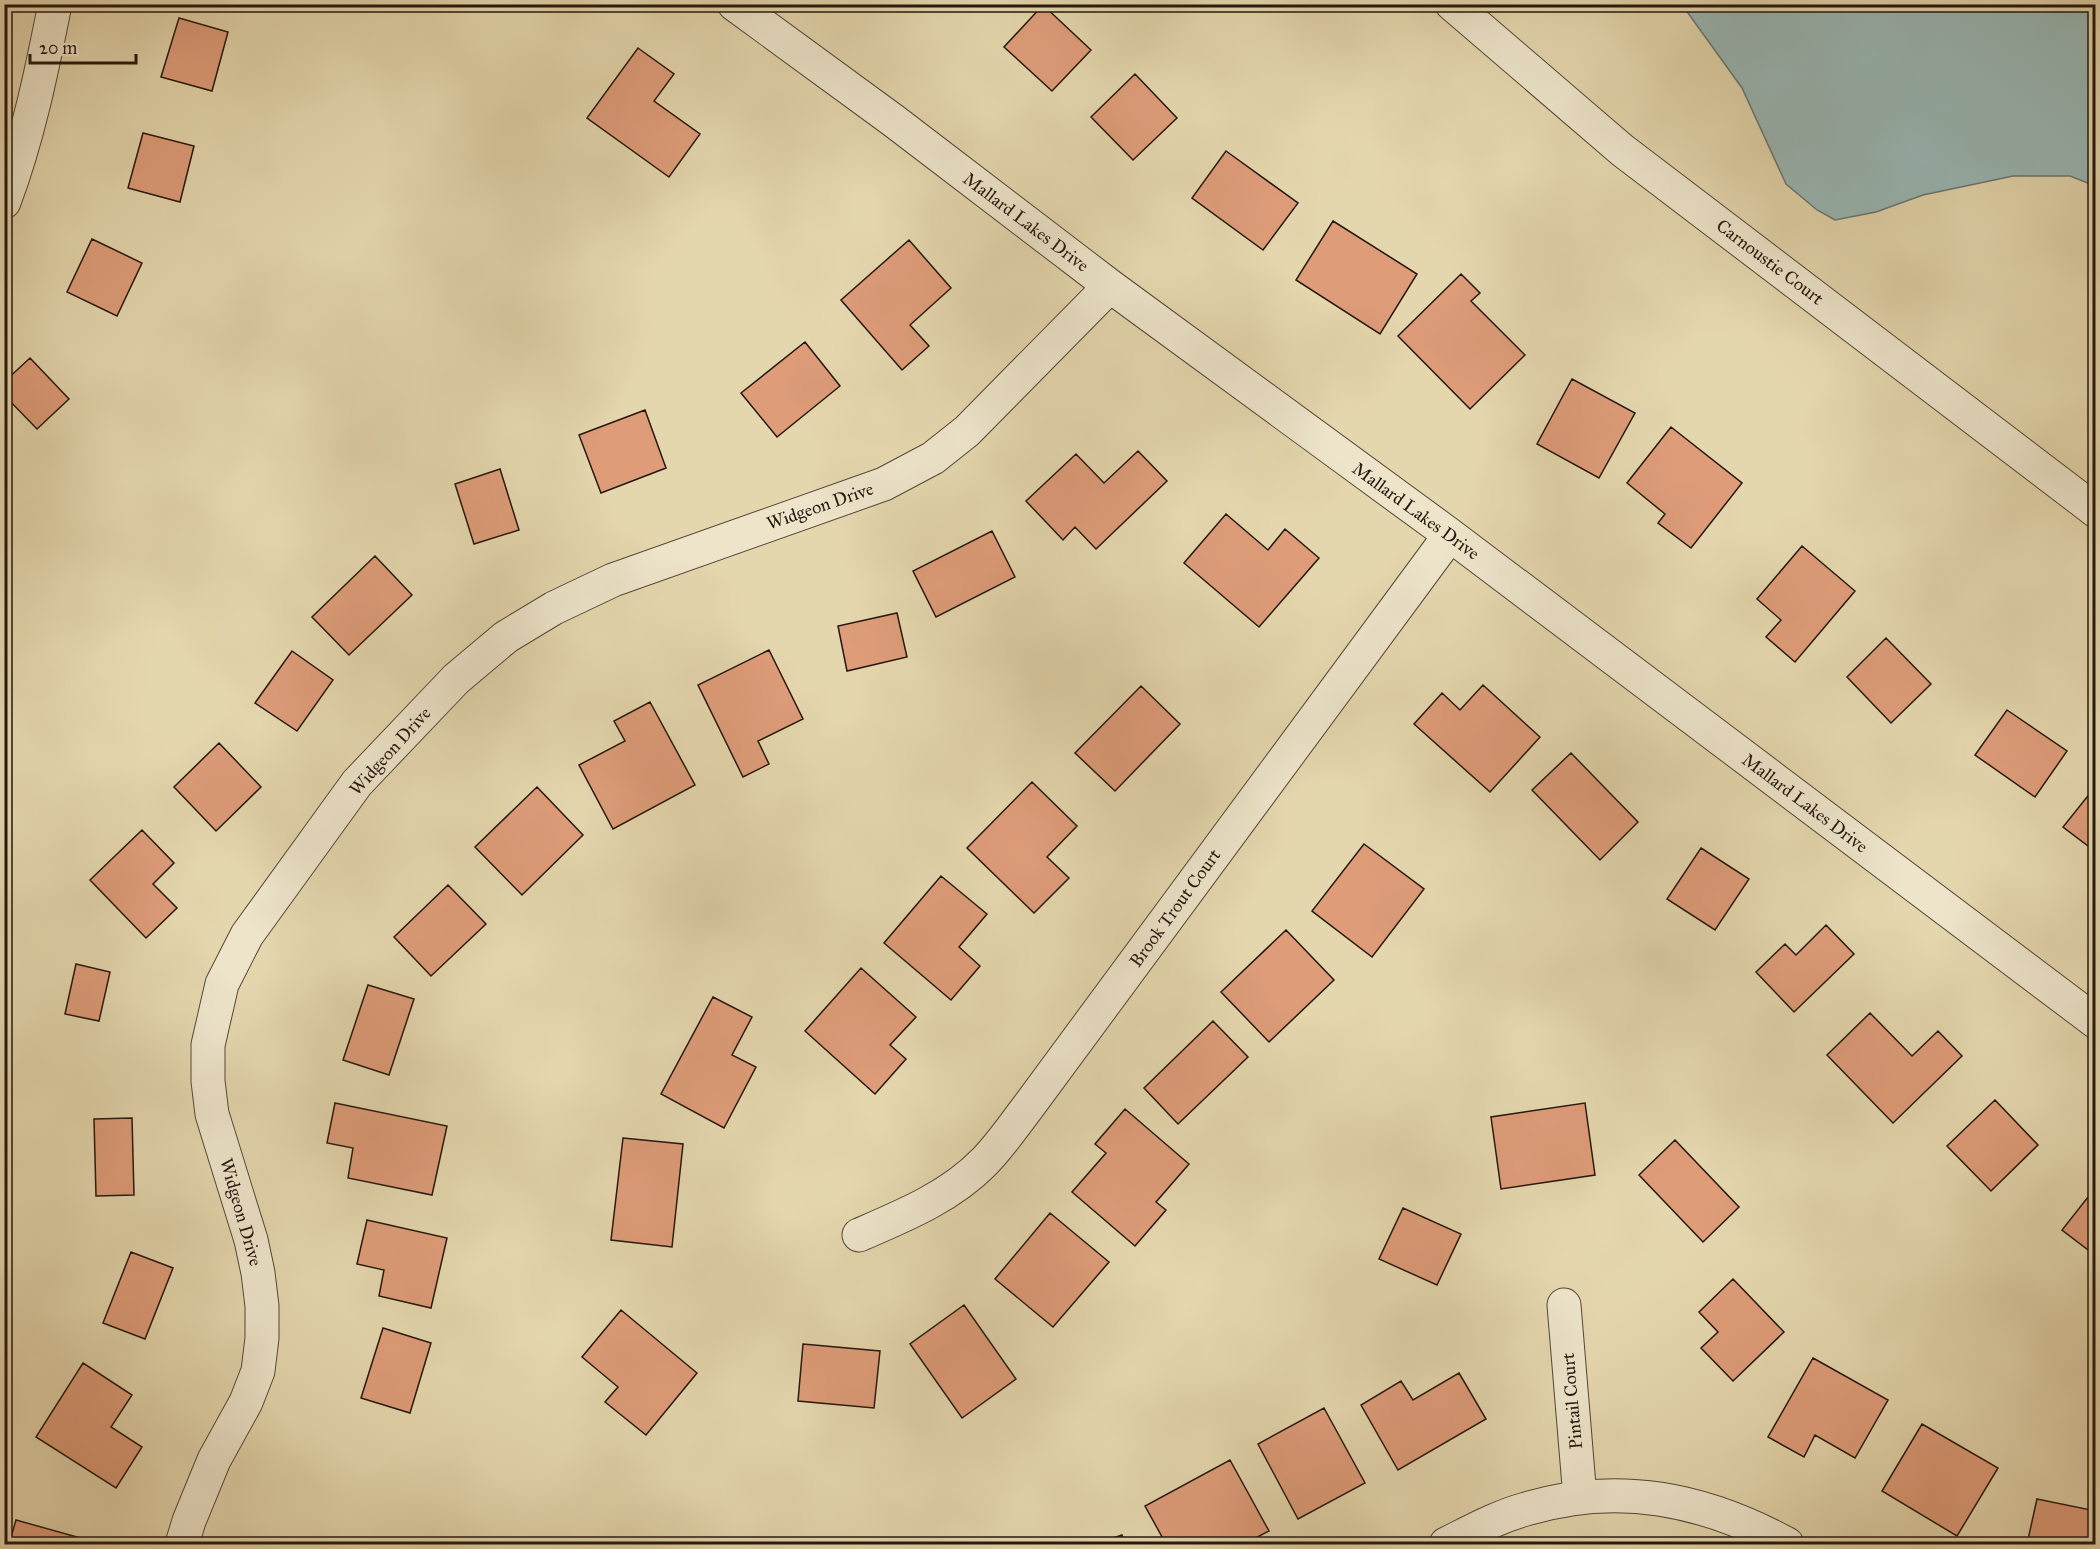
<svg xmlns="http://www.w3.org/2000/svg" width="2100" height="1549" viewBox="0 0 2100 1549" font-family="'IM FELL Great Primer',serif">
<rect width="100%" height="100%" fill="#e4d6ad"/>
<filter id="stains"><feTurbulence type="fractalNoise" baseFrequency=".00333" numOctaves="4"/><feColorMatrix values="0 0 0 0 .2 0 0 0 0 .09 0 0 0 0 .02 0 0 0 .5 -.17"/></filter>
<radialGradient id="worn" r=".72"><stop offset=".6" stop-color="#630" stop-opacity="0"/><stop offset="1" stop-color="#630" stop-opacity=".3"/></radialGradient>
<!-- water -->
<path fill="#99b7b4" stroke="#6b7772" stroke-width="1.5" d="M1680 5H2095V186L2070 176H2013L1923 195 1876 212 1835 220 1817 210 1786 184 1742 88 1688 13Z"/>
<!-- building -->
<path fill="#de9c79" stroke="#25170e" stroke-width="1.5" d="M1043 5 1091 50 1052 91 1004 47Z
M179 18 228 32 212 91 161 77Z
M638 48 674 74 654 101 700 134 669 177 587 118Z
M1135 74 1177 118 1133 160 1091 117Z
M143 133 194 146 180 202 128 188Z
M1226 151 1298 203 1263 250 1192 198Z
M1333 221 1417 274 1380 334 1296 280Z
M92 239 142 263 117 316 67 292Z
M909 240 951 288 910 325 929 346 902 370 841 300Z
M1461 274 1480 293 1471 301 1525 355 1470 409 1398 336Z
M805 342 840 386 777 437 741 393Z
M30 358 69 399 37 429 4 395V382Z
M1572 379 1635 413 1599 478 1537 444Z
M645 410 666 468 601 493 579 435Z
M1671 427 1742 483 1691 548 1658 523 1665 514 1627 483Z
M1138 451 1167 481 1096 549 1075 527 1063 540 1026 501 1076 454 1104 483Z
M500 469 519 530 474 544 455 484Z
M1226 514 1268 550 1285 529 1319 558 1259 627 1184 563Z
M992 531 1015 577 936 617 913 571Z
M1802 546 1855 591 1795 662 1766 637 1781 620 1757 599Z
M375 556 412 595 349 655 312 617Z
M897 613 907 657 847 671 838 626Z
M1886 638 1931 684 1891 723 1847 677Z
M769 650 803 719 758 741 769 764 743 777 698 685Z
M292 651 333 680 297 731 255 703Z
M1483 685 1540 737 1490 792 1414 724 1442 693 1460 710Z
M1141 686 1180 724 1115 791 1075 753Z
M650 702 695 785 613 829 579 765 625 741 614 721Z
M2007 710 2067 751 2035 797 1975 755Z
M219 743 261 787 216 831 174 787Z
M1571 753 1638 822 1600 860 1532 790Z
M1032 782 1077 826 1047 857 1069 878 1034 913 967 848Z
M537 787 583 835 522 895 475 847Z
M2095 787H2096V852L2063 827Z
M142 830 174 863 153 884 177 908 146 938 90 880Z
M1364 844 1424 889 1372 957 1312 911Z
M1701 848 1749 879 1715 930 1667 899Z
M941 876 987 914 959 947 980 966 951 1000 884 943Z
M448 885 486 924 431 976 394 937Z
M1826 925 1854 954 1794 1012 1756 972 1785 944 1796 955Z
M1286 930 1334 980 1269 1042 1221 992Z
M76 964 110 972 99 1021 65 1014Z
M861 968 916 1017 890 1045 906 1059 875 1094 805 1031Z
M368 985 414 999 389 1075 343 1060Z
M713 997 752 1017 732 1055 756 1067 724 1128 661 1094Z
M1870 1013 1912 1056 1938 1031 1962 1056 1893 1123 1827 1055Z
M1213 1021 1248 1057 1178 1124 1144 1088Z
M1995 1100 2038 1145 1991 1191 1947 1146Z
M335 1103 447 1126 432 1195 348 1178 353 1148 327 1143Z
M1585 1103 1595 1175 1501 1189 1491 1117Z
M1125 1109 1189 1164 1156 1202 1166 1210 1135 1246 1072 1192 1106 1153 1095 1144Z
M132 1118 134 1195 96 1196 94 1119Z
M623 1138 683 1144 672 1247 611 1240Z
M1675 1140 1739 1207 1703 1242 1639 1175Z
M2096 1187V1256L2062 1230Z
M1403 1208 1461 1234 1437 1285 1379 1259Z
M1050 1213 1109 1262 1053 1327 995 1279Z
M367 1220 447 1238 431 1308 379 1296 384 1270 357 1264Z
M131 1252 173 1268 145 1339 103 1323Z
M1733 1279 1784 1332 1733 1381 1701 1348 1718 1332 1699 1312Z
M964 1305 1016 1379 962 1418 910 1344Z
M621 1310 697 1373 646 1435 605 1402 618 1387 582 1357Z
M383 1328 431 1343 410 1413 361 1398Z
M803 1344 880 1351 874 1408 798 1401Z
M1813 1358 1888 1400 1855 1458 1815 1435 1804 1457 1768 1437Z
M83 1363 132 1395 111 1427 142 1447 116 1488 36 1437Z
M1459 1373 1486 1419 1398 1470 1361 1405 1401 1381 1413 1400Z
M1324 1408 1365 1483 1298 1519 1258 1444Z
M1922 1424 1998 1468 1957 1536 1882 1491Z
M1230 1460 1269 1531 1244 1544H1166L1145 1506Z
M2037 1499 2096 1511V1544H2027Z
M16 1520 102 1544H9Z
M1122 1535 1125 1544H1096Z"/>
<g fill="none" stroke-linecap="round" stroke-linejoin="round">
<!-- minor casing -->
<g stroke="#554736" stroke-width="35">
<path id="minor" d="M734 4 894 121 1110 286 1450 535 2096 1022
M1452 4 1622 150 2096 511
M4 202C28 138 42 70 55 4
M859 1235C903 1216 950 1197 984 1162 999 1147 1012 1128 1025 1111L1450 535
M1564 1305 1580 1498
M182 1544 189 1521 214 1460 246 1402 258 1371 262 1338V1306L258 1273 251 1240 212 1114 208 1081V1045L222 984 247 935 357 783 456 679 506 637 554 608 613 580 884 484 933 458 967 431 1110 286
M1446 1544C1472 1531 1497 1517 1526 1509 1618 1481 1704 1499 1787 1544"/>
</g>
<!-- minor -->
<use href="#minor" stroke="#ede4ca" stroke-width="33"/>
</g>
<g text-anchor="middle" stroke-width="4.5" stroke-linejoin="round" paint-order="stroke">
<!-- street labels -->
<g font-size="18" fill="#25170e" stroke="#ede4ca">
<text transform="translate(1026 222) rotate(37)" y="6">Mallard Lakes Drive</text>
<text transform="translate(1770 262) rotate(37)" y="6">Carnoustie Court</text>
<text transform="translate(820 506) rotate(-19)" y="6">Widgeon Drive</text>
<text transform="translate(1416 511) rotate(36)" y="6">Mallard Lakes Drive</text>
<text transform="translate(390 751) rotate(-48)" y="6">Widgeon Drive</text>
<text transform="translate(1805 803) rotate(37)" y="6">Mallard Lakes Drive</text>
<text transform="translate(1175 908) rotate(-54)" y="6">Brook Trout Court</text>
<text transform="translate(241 1212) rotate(74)" y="6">Widgeon Drive</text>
<text transform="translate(1572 1401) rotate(-95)" y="6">Pintail Court</text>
</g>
</g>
<!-- margin -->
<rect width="2100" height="1549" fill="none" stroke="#e4d6ad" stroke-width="24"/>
<rect x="6" y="6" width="2088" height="1537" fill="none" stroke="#25170e" stroke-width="3"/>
<rect x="12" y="12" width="2076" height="1525" fill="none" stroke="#25170e" stroke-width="1.5"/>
<!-- scale -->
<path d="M30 54v9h106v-9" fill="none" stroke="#25170e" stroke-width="3"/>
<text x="39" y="54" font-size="18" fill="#25170e" stroke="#ede4ca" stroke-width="4.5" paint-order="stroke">20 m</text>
<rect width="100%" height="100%" filter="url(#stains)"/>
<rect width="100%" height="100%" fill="url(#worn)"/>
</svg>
